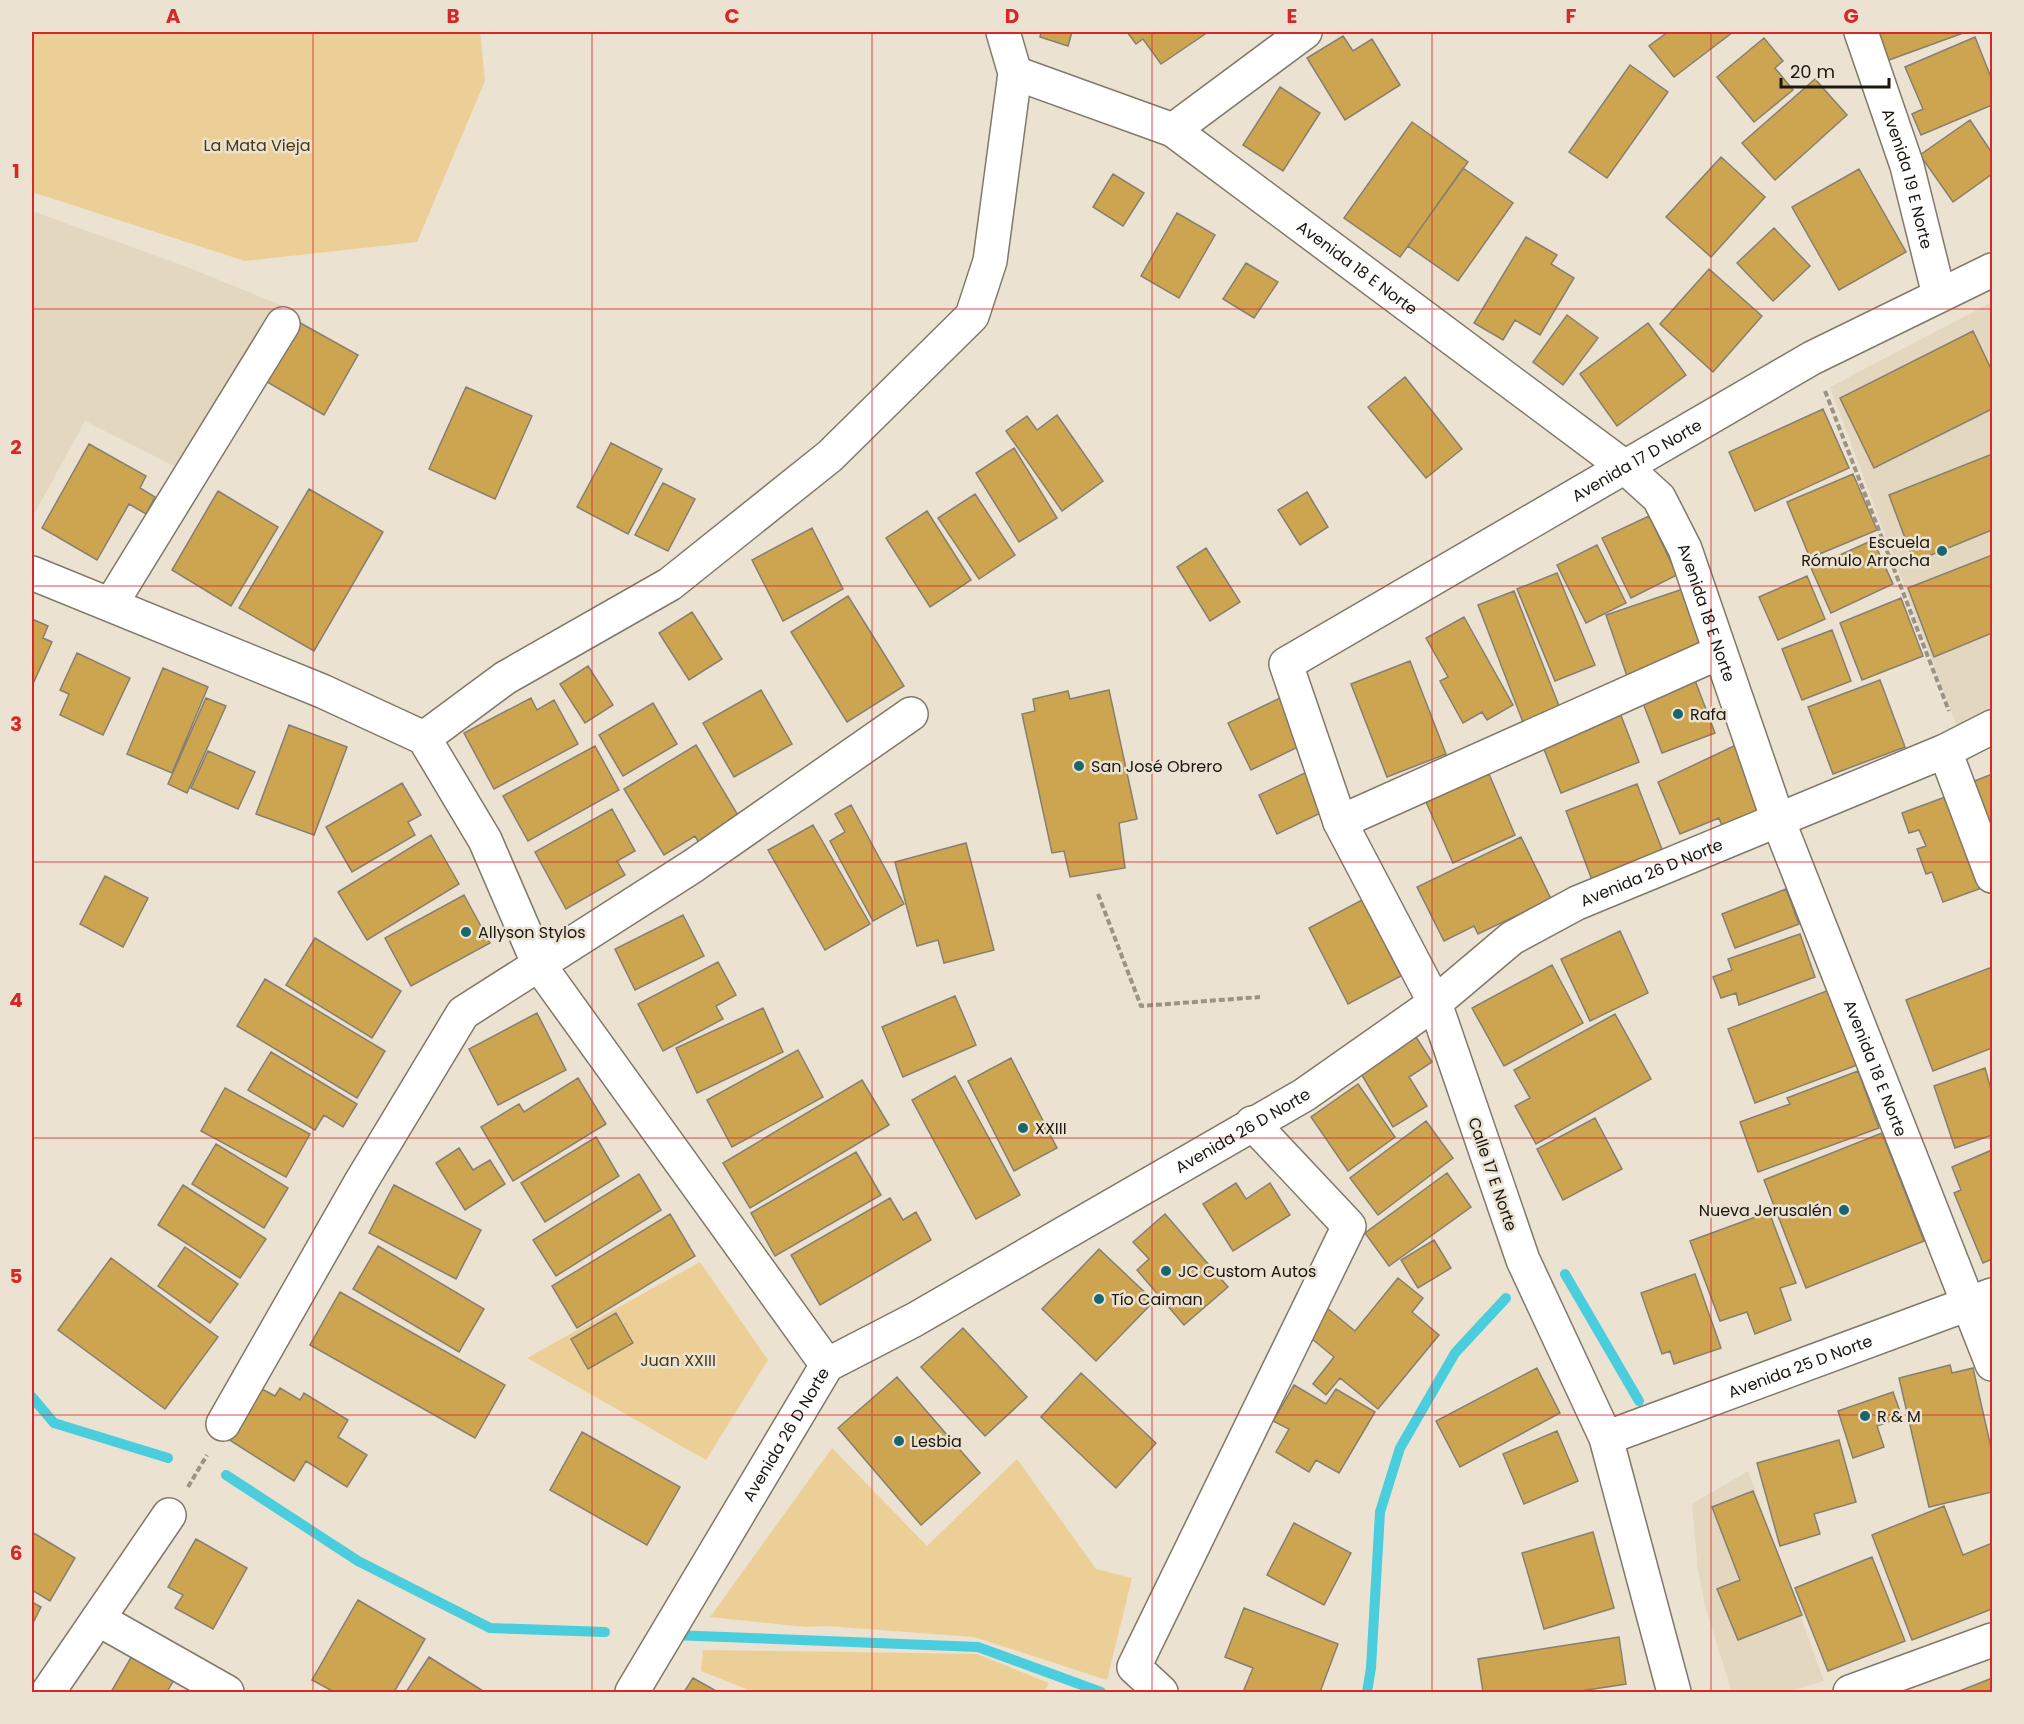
<svg xmlns="http://www.w3.org/2000/svg" width="2024" height="1724" viewBox="0 0 2024 1724" font-family="Poppins,sans-serif">
<rect width="100%" height="100%" fill="#ebe2d1"/>
<!-- built -->
<path fill="#e3d7bf" d="M32 211 187 267 283 306 184 471 85 421 32 518Z
M1992 302V714L1958 730 1830 387Z
M1748 1471 1824 1681 1786 1692H1732L1705 1606 1698 1570 1692 1504Z"/>
<!-- green -->
<path fill="#eccf96" d="M32 32H480L485 81 417 242 245 261 32 192Z
M700 1262 768 1360 706 1460 527 1358Z
M832 1448 927 1546 1017 1459 1096 1569 1132 1578 1107 1680 974 1637 826 1626 806 1627 710 1617Z
M703 1650 977 1654 1049 1683 1044 1692H754L701 1671Z"/>
<g fill="none" stroke-linecap="round" stroke-linejoin="round">
<!-- stream -->
<path stroke="#4acddd" stroke-width="10" d="M1565 1274 1639 1401
M32 1397 54 1423 168 1458
M226 1475 358 1561 490 1628 605 1632
M672 1635 978 1647 1101 1692
M1367 1692 1371 1668 1380 1512 1400 1448 1455 1353 1506 1298"/>
</g>
<!-- building -->
<path fill="#cda550" stroke="#877f6f" stroke-width="1.5" d="M1041 32H1072L1068 46 1040 37Z
M1127 32H1208L1161 64 1143 39 1136 44Z
M1668 32H1733L1674 77 1649 46Z
M1878 32H1966L1889 60Z
M1343 36 1353 51 1372 39 1400 85 1345 120 1307 58Z
M1975 37 1992 80V105L1921 135 1912 114 1923 109 1905 67Z
M1764 38 1783 61 1775 68 1793 90 1754 122 1717 77Z
M1630 65 1668 92 1607 178 1569 152Z
M1815 79 1847 115 1775 180 1742 143Z
M1280 87 1320 113 1283 171 1243 145Z
M1970 120 1992 153V174L1953 202 1920 155Z
M1412 122 1468 162 1400 257 1344 218Z
M1721 157 1765 197 1711 257 1666 217Z
M1463 168 1513 203 1458 281 1408 246Z
M1859 169 1906 252 1839 290 1792 207Z
M1113 174 1144 193 1123 226 1093 207Z
M1177 213 1215 235 1179 298 1141 276Z
M1774 228 1810 266 1773 301 1737 263Z
M1526 237 1557 255 1551 264 1574 278 1540 335 1515 320 1503 340 1474 323Z
M1246 263 1278 282 1254 318 1223 299Z
M1709 269 1762 316 1713 372 1660 324Z
M1567 315 1598 338 1563 385 1533 362Z
M295 320 358 355 324 415 262 379Z
M1648 323 1686 375 1617 426 1580 374Z
M1973 331 1992 371V409L1874 468 1840 398Z
M1405 377 1462 449 1426 478 1368 407Z
M466 387 532 416 495 499 429 469Z
M1823 409 1849 468 1755 511 1729 452Z
M1057 415 1103 481 1062 511 1006 431 1027 416 1037 430Z
M611 443 662 469 628 534 577 507Z
M89 444 146 476 140 488 155 497 146 514 129 504 97 560 42 528Z
M1014 448 1057 518 1019 542 976 473Z
M1992 454V530L1914 562 1889 495Z
M1853 474 1877 530 1810 558 1787 502Z
M663 483 695 499 668 551 635 535Z
M309 489 383 532 314 651 239 608Z
M218 491 278 527 231 606 172 570Z
M1307 492 1328 527 1300 545 1278 510Z
M975 494 1015 555 979 579 938 518Z
M927 511 971 580 930 607 886 538Z
M1649 516 1677 575 1631 598 1602 538Z
M812 528 843 589 783 621 752 560Z
M1873 540 1893 584 1831 613 1811 568Z
M1597 545 1626 603 1586 623 1557 565Z
M1206 548 1240 602 1210 621 1177 567Z
M1992 555V633L1934 657 1908 588Z
M1557 573 1595 665 1555 681 1517 589Z
M1807 576 1825 619 1778 640 1759 597Z
M1686 588 1707 648 1627 676 1606 615Z
M1514 591 1563 716 1526 730 1478 605Z
M848 596 904 686 847 722 791 632Z
M1901 598 1923 656 1862 680 1840 623Z
M692 612 722 659 689 680 659 633Z
M1464 617 1513 705 1487 720 1482 712 1463 723 1440 681 1448 677 1426 638Z
M32 619 48 626 43 638 52 642 32 686Z
M1832 630 1851 681 1802 700 1782 649Z
M77 653 130 678 103 735 60 715 69 694 60 690Z
M1410 661 1446 754 1387 777 1351 684Z
M588 666 613 705 585 723 560 684Z
M163 668 208 687 172 773 127 754Z
M1693 675 1715 733 1662 753 1640 695Z
M1880 680 1905 747 1833 774 1808 707Z
M761 690 792 744 734 777 703 723Z
M1109 690 1137 819 1119 823 1125 868 1070 877 1064 851 1052 853 1022 714 1035 711 1033 699 1068 691 1070 699Z
M1282 697 1304 744 1251 770 1228 723Z
M206 698 226 706 187 793 168 784Z
M531 698 537 710 554 700 578 744 494 789 464 733Z
M653 703 677 744 623 776 599 735Z
M1620 713 1639 762 1561 793 1542 744Z
M289 725 347 747 314 835 256 814Z
M696 745 742 822 701 846 695 836 664 855 624 789Z
M1736 745 1763 811 1723 828 1719 818 1680 834 1658 782Z
M595 746 619 790 528 841 503 796Z
M208 751 255 772 238 809 191 788Z
M1311 770 1329 809 1277 834 1259 795Z
M1489 774 1515 835 1453 863 1426 802Z
M1992 774V834L1972 782Z
M402 783 421 815 408 822 415 835 352 872 326 827Z
M1637 784 1663 852 1592 880 1566 811Z
M1956 793 1990 885 1943 902 1932 872 1926 874 1917 849 1926 846 1919 830 1909 833 1902 813Z
M851 805 904 904 873 921 830 841 845 832 835 814Z
M612 809 635 851 617 861 625 875 566 909 535 852Z
M813 825 870 924 825 950 768 850Z
M431 835 459 884 367 940 338 892Z
M1521 837 1551 899 1478 934 1474 926 1444 941 1417 887Z
M966 843 994 950 944 963 938 940 917 946 895 862Z
M105 876 148 898 123 947 80 924Z
M1786 889 1799 924 1735 948 1722 914Z
M464 895 490 943 411 986 385 938Z
M1362 900 1401 976 1348 1004 1309 928Z
M683 915 704 956 635 990 615 949Z
M1620 931 1648 993 1590 1021 1561 959Z
M1800 934 1815 977 1739 1005 1736 993 1721 998 1713 977 1732 970 1728 959Z
M315 938 401 991 372 1038 286 985Z
M718 962 736 995 716 1006 723 1019 663 1051 638 1004Z
M1552 965 1583 1023 1504 1066 1472 1008Z
M1992 967V1048L1933 1071 1906 1000Z
M265 979 385 1051 357 1098 237 1026Z
M1837 987 1865 1062 1755 1103 1728 1029Z
M955 996 976 1045 903 1077 882 1027Z
M763 1008 783 1052 697 1093 676 1048Z
M537 1013 566 1070 498 1105 469 1049Z
M1615 1014 1651 1079 1536 1144 1515 1106 1530 1098 1514 1070Z
M1416 1037 1432 1062 1409 1077 1427 1106 1393 1127 1360 1072Z
M798 1050 823 1097 732 1147 707 1100Z
M271 1052 357 1104 343 1127 324 1115 315 1130 248 1090Z
M1011 1058 1057 1148 1014 1171 968 1081Z
M1985 1068 1992 1093V1135L1955 1148 1934 1086Z
M1858 1071 1879 1128 1758 1172 1740 1122 1790 1104 1787 1098Z
M955 1076 1020 1195 976 1219 912 1100Z
M578 1078 606 1124 513 1181 481 1127 519 1104 524 1112Z
M862 1080 889 1125 750 1208 723 1163Z
M1358 1084 1395 1137 1348 1171 1311 1117Z
M225 1088 310 1134 286 1177 201 1131Z
M1595 1118 1622 1169 1563 1200 1537 1149Z
M1426 1121 1453 1158 1378 1215 1350 1178Z
M1882 1133 1924 1241 1806 1288 1764 1180Z
M596 1137 619 1176 545 1222 521 1183Z
M216 1144 288 1188 264 1228 192 1184Z
M459 1148 473 1170 490 1160 505 1184 465 1210 436 1163Z
M1992 1150V1259L1983 1263 1954 1193 1961 1190 1952 1167Z
M856 1152 881 1195 775 1256 751 1213Z
M1447 1173 1471 1207 1389 1266 1365 1233Z
M639 1174 661 1210 556 1276 533 1240Z
M1236 1183 1246 1199 1270 1183 1290 1215 1233 1251 1203 1204Z
M183 1185 266 1239 240 1278 158 1225Z
M394 1185 481 1230 456 1279 369 1233Z
M890 1198 903 1220 916 1212 931 1240 820 1305 791 1255Z
M1769 1212 1796 1283 1780 1288 1791 1320 1755 1334 1747 1312 1720 1321 1690 1241Z
M670 1214 695 1256 577 1328 552 1286Z
M1165 1214 1228 1287 1184 1325 1137 1270 1149 1259 1133 1242Z
M1434 1240 1451 1268 1418 1288 1401 1260Z
M378 1246 484 1309 459 1352 353 1289Z
M185 1247 238 1284 210 1323 158 1286Z
M1099 1249 1154 1301 1096 1361 1042 1309Z
M111 1258 218 1337 165 1409 58 1330Z
M1695 1274 1721 1348 1674 1364 1670 1351 1662 1354 1641 1293Z
M1398 1278 1423 1298 1412 1312 1439 1335 1378 1409 1340 1378 1326 1395 1313 1384 1334 1357 1306 1334 1327 1308 1355 1331Z
M340 1292 505 1385 475 1438 310 1345Z
M616 1313 633 1343 588 1369 571 1339Z
M963 1328 1027 1397 985 1436 921 1367Z
M1950 1365 1952 1373 1973 1368 1992 1452V1492L1929 1507 1899 1378Z
M1537 1368 1560 1413 1460 1467 1436 1421Z
M1081 1373 1156 1443 1116 1488 1041 1417Z
M897 1377 980 1473 921 1525 838 1428Z
M1294 1385 1326 1404 1336 1389 1375 1412 1339 1473 1316 1460 1309 1472 1276 1452 1289 1429 1273 1421Z
M260 1388 275 1396 280 1388 300 1400 304 1393 348 1420 338 1437 367 1455 347 1487 306 1461 294 1481 228 1439Z
M1893 1392 1902 1417 1877 1426 1884 1447 1853 1458 1838 1411Z
M1557 1431 1578 1481 1524 1504 1503 1454Z
M582 1432 680 1487 647 1545 550 1490Z
M1839 1440 1856 1502 1814 1514 1820 1534 1780 1546 1757 1463Z
M1753 1491 1802 1615 1738 1640 1717 1589 1740 1580 1712 1507Z
M1944 1506 1963 1555 1992 1543V1609L1912 1640 1872 1535Z
M1294 1523 1351 1553 1324 1605 1267 1575Z
M32 1532 75 1558 50 1601 32 1590Z
M1593 1532 1614 1608 1544 1629 1522 1553Z
M196 1539 247 1568 213 1629 175 1608 183 1595 168 1587Z
M1872 1557 1905 1641 1828 1671 1795 1588Z
M358 1600 425 1639 394 1692H334L312 1680Z
M32 1602 41 1607 32 1625Z
M1244 1608 1338 1644 1320 1692H1243L1253 1668 1225 1657Z
M1619 1637 1626 1684 1574 1692H1483L1478 1659Z
M133 1654 175 1678 167 1692H111Z
M429 1657 483 1691 482 1692H406Z
M693 1678 718 1692H684Z
M1992 1678V1692H1957Z"/>
<g fill="none" stroke-linecap="round" stroke-linejoin="round">
<!-- minor casing -->
<g stroke="#807969" stroke-width="36">
<g id="minor">
<path id="s1" d="M1861 32 1907 166 1939 295"/>
<path d="M1015 73 1173 130 1305 32"/>
<path id="s2" d="M1173 130 1626 468 1659 498 1685 549 1778 820 1992 1364"/>
<path d="M32 573 322 691 424 738 485 840 539 965 827 1365"/>
<path d="M111 604 283 324"/>
<path d="M424 738 505 678 670 584 830 456 972 316 990 261 1015 73 1003 32"/>
<path d="M1945 751 1992 876"/>
<path d="M1340 822 1720 652"/>
<path d="M223 1424 361 1182 463 1013 693 866 911 714"/>
<path id="s3" d="M1606 1438 1992 1295"/>
<path d="M98 1619 227 1692"/>
<path d="M48 1692 169 1515"/>
<path id="s4" d="M632 1692 827 1365 914 1320 1304 1095 1435 1003 1512 938 1577 903 1945 751 1992 727"/>
<path d="M1161 1692 1134 1667 1349 1226 1252 1123"/>
<path id="s5" d="M1674 1692 1606 1438 1523 1260 1435 1003 1340 822 1286 664 1812 358 1992 270"/>
<path d="M1850 1692 1992 1640"/>
</g>
</g>
<!-- path -->
<path stroke="#9a9386" stroke-width="4" stroke-dasharray="6 3" stroke-linecap="butt" d="M1825 391 1949 711
M1098 894 1141 1006 1260 997
M188 1487 207 1455"/>
<!-- minor -->
<use href="#minor" stroke="#fff" stroke-width="33"/>
</g>
<!-- grid -->
<path fill="none" stroke="#d62828" stroke-width="1.5" stroke-opacity="0.55" d="M313 32V1692M592 32V1692M872 32V1692M1152 32V1692M1432 32V1692M1711 32V1692M32 309H1992M32 586H1992M32 862H1992M32 1138H1992M32 1415H1992"/>
<!-- markers -->
<g fill="#1a666f" stroke="#ebe2d1" stroke-width="2">
<circle cx="1942" cy="551" r="6"/>
<circle cx="1678" cy="714" r="6"/>
<circle cx="1079" cy="766" r="6"/>
<circle cx="466" cy="932" r="6"/>
<circle cx="1023" cy="1128" r="6"/>
<circle cx="1844" cy="1210" r="6"/>
<circle cx="1166" cy="1271" r="6"/>
<circle cx="1099" cy="1299" r="6"/>
<circle cx="1865" cy="1416" r="6"/>
<circle cx="899" cy="1441" r="6"/>
</g>
<g text-anchor="middle" stroke-width="5" stroke-linejoin="round" paint-order="stroke">
<!-- park labels -->
<g font-size="16" fill="#483712" stroke="#ebe2d1">
<text x="257" y="151">La Mata Vieja</text>
<text x="678" y="1366">Juan XXIII</text>
</g>
<!-- street labels -->
<g font-size="16" fill="#1a1711" stroke="#ebe2d1">
<text dy="6" stroke="none"><textPath href="#s1" startOffset="154">Avenida 19 E Norte</textPath></text>
<text dy="6" stroke="none"><textPath href="#s2" startOffset="230">Avenida 18 E Norte</textPath></text>
<text dy="6" stroke="none"><textPath href="#s5" startOffset="1508">Avenida 17 D Norte</textPath></text>
<text dy="6" stroke="none"><textPath href="#s2" startOffset="734">Avenida 18 E Norte</textPath></text>
<text dy="6" stroke="none"><textPath href="#s4" startOffset="1344">Avenida 26 D Norte</textPath></text>
<text dy="6" stroke="none"><textPath href="#s2" startOffset="1220">Avenida 18 E Norte</textPath></text>
<text dy="6" stroke="none"><textPath href="#s4" startOffset="858">Avenida 26 D Norte</textPath></text>
<text transform="translate(1493 1174) rotate(71)" y="6">Calle 17 E Norte</text>
<text dy="6" stroke="none"><textPath href="#s3" startOffset="207">Avenida 25 D Norte</textPath></text>
<text dy="6" stroke="none"><textPath href="#s4" startOffset="300">Avenida 26 D Norte</textPath></text>
</g>
<!-- poi labels -->
<g font-size="16" fill="#1a1711" stroke="#ebe2d1" text-anchor="start">
<text x="1930" y="548" text-anchor="end">Escuela<tspan x="1930" dy="18">Rómulo Arrocha</tspan></text>
<text x="1690" y="720">Rafa</text>
<text x="1091" y="772">San José Obrero</text>
<text x="478" y="938">Allyson Stylos</text>
<text x="1035" y="1134">XXIII</text>
<text x="1832" y="1216" text-anchor="end">Nueva Jerusalén</text>
<text x="1178" y="1277">JC Custom Autos</text>
<text x="1111" y="1305">Tío Caiman</text>
<text x="1877" y="1422">R &amp; M</text>
<text x="911" y="1447">Lesbia</text>
</g>
</g>
<!-- border -->
<rect width="2024" height="1724" fill="none" stroke="#ebe2d1" stroke-width="66"/>
<!-- scale -->
<path d="M1781 78v9h108v-9" fill="none" stroke="#1a1711" stroke-width="3"/>
<text x="1790" y="78" font-size="18" fill="#1a1711" stroke="#ebe2d1" stroke-width="4.5" paint-order="stroke">20 m</text>
<rect x="33" y="33" width="1958" height="1658" fill="none" stroke="#d62828" stroke-width="2"/>
<g font-size="20" text-anchor="middle" font-weight="bold" fill="#d62828">
<text x="173" y="23">A</text>
<text x="453" y="23">B</text>
<text x="732" y="23">C</text>
<text x="1012" y="23">D</text>
<text x="1292" y="23">E</text>
<text x="1571" y="23">F</text>
<text x="1851" y="23">G</text>
<text x="16" y="178">1</text>
<text x="16" y="454">2</text>
<text x="16" y="731">3</text>
<text x="16" y="1007">4</text>
<text x="16" y="1283">5</text>
<text x="16" y="1560">6</text>
</g>
</svg>
